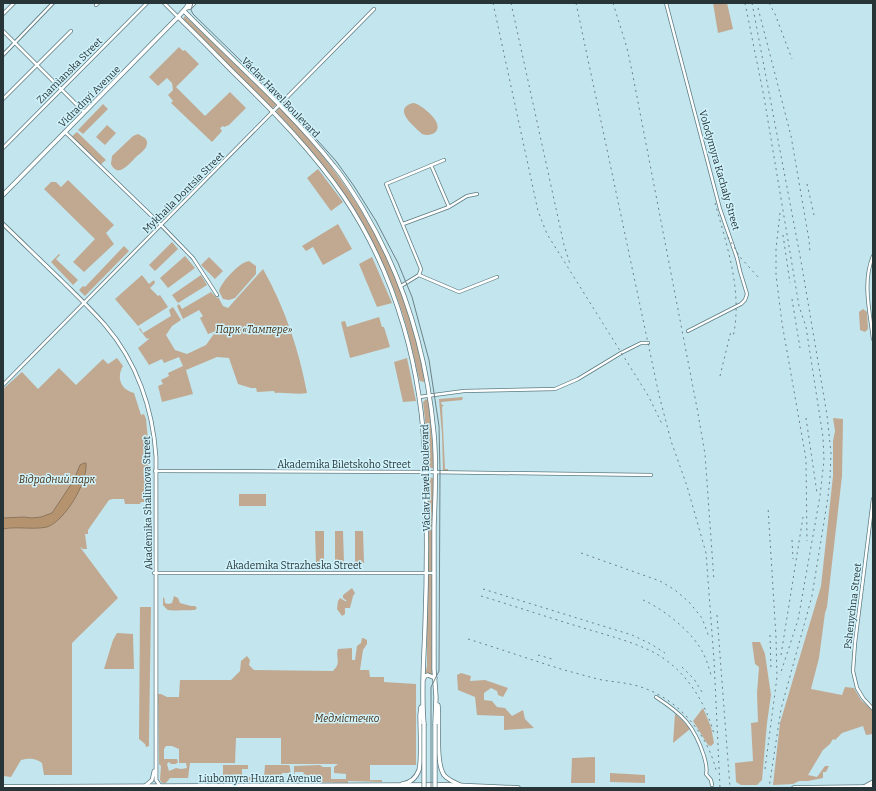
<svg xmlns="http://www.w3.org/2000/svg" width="876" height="791" viewBox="0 0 876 791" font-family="Bitter,serif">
<rect width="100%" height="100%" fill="#c3e5ed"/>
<!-- green -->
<path fill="#c1a991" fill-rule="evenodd" d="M713 3H727L733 29 718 33Z
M185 16 275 103 276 105 273 108 271 107 183 21V19Z
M179 47 183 51 185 50 199 64 176 87 205 116 230 92 246 108 229 125 224 127 223 126 220 128 222 131 212 142 171 103 173 101 168 95 173 90 172 83 167 78 158 86 149 77Z
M413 103C419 103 436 117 437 124 440 133 430 137 422 134 415 127 391 109 413 103Z
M103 104 108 109 83 134 78 130Z
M279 108C288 112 305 134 312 143 361 200 399 269 418 342 421 354 423 368 426 380L424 382 420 381 419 379C413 354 408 328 399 303 372 228 330 169 276 112Z
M107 125 116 133 105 145 96 137Z
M77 132 106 160 100 165 71 137Z
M138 134 145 138C147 141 148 143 146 147 144 151 138 155 135 158 128 165 118 178 111 164L112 156 133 136Z
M318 169 343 202 331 211 307 178Z
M68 180 114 225 106 233 114 244 84 272 73 262 95 239 44 189 51 182H56L61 187Z
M338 224 352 249 323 265 313 247 306 251 302 246Z
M172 242 178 249 155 271 149 265Z
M124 246 129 251 85 296 79 290 83 286 85 287Z
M59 254 60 255 56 259 78 280 73 285 51 262Z
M185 256 195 268 168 288 160 278Z
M209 257 223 271 215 279 201 265Z
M372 257 392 303 377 307 359 264Z
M249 261 256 266V274L235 298 229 300 223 299 219 291C221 282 240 262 249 261Z
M263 269C285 308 299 350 307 393 296 395 286 392 275 393L274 391 257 392 256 388H251L238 384 229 358 217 357 186 370 193 394 162 402 158 386 163 384 161 380 169 376 168 373 183 366 179 357 164 363 162 359 149 365 138 348 149 339 148 338 147 339 139 329 140 328 143 333 171 316 169 310 173 307 181 320 172 326 166 335 175 350 187 354 206 345 216 331 208 334 200 318 203 316 199 310 183 319 177 306 179 304 182 309 211 292 217 298 218 297 223 306 228 308Z
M142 275 149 284 154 280 155 283 150 288 158 296 160 295 168 307 138 326 115 299Z
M201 275 207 285 178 303 172 295Z
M863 309 867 312 868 329 865 332 860 330 859 312Z
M379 317 382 327H384L390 347 350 358 341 322 345 321 347 327Z
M117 358 123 366C116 378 121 390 134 393L141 415 144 414 146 419 150 462V502H141L140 504H125L124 499H113L109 500 88 530V534H85L87 549H83L80 547 118 598 72 643V775H44L42 763C35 758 30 758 21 760L11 777 3 776V389L22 372 38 389 59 368 76 385 103 359 108 364Z
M407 358 416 401 403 402 394 362Z
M463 397 462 400 441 402 442 405H444L442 407 445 469H448V471H443L442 434 439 399Z
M426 399 429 401 434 468H427V438L423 402Z
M833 418 843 419 842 476 827 607 825 613 819 658 811 689 842 695 845 687 854 688 861 700 873 711V734L866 735 863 726 842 733 835 740 833 739 830 744 823 750 808 775 817 777 825 766H829L826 772H823V778L808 781H799L793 784 773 785 780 723 821 586 833 476V441L835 431Z
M427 477 433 478V675H425L427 666Z
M239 494H266V506H239Z
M315 531H324V563H316Z
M335 531H343L344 563 335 564Z
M355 531H363L364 563H355Z
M352 588 355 593 353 596 350 608H345V614L342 616 337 609 338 601 340 598 345 601H347L343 598V595Z
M174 596 178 598 180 603 191 606H195L197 608 195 610C192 610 170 611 168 610 166 609 165 607 163 605V598L164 597 165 603 168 604 172 603Z
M140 607H151L149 738V746L146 747 145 744 139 739Z
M117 633 133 634 134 669H104L113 640Z
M362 638H363L367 640V644L363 650 360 670H369L370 677H384V682L416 684V765H370V780H382V782L348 781V783L311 782 309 776 304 774 303 772H295L294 776V766L320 765 323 767H331V779H346V774L334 773V767L338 764H281V738H236L235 763H190L188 778H170L166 783H162L160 780 161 766 159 764 158 694H161L167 697H179L180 680H231L240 671 241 661 247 656 250 660 249 665 254 670 333 671C342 662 335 658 338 649L352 648V660H355L357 646 361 643ZM166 746H172L179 749V763H186L187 768 181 769 176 768 169 771 167 764 169 762 171 764H176L178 762 177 759H164V749Z
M752 642H760L765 654 771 695 767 723 762 780 757 785H741L736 782 735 763 753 761 751 723 758 722 757 693 759 667 755 664Z
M461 673 471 676 470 681 485 680 508 688 503 697 498 695 497 691 491 688 484 693V700L492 701 497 707 505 708 512 716 523 710 525 719 534 728 504 730V716L477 715 475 697 458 690 457 675Z
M703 708 711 727 714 743 711 746 708 745 693 721Z
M675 714 682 720 690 729 673 743Z
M595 757V783H571L572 758Z
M223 765H248V769H242V777H264L265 765H289L290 767 291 776 289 773H282V774L277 777 275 782H223Z
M610 773 645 775V783L610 782Z"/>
<!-- water -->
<path fill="#b6936f" stroke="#8b775e" d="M84 463H86C88 482 65 521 47 527 32 530 17 526 3 529V518L24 517 32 518 41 517 52 513 74 480 80 465Z"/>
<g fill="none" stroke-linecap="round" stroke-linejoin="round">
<!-- minor casing -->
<g stroke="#5c7c83" stroke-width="4">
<path id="minor" d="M164 3 178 17
M666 3 720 209 737 258 740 271 747 294 745 300 741 304 688 331
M96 5 98 3
M3 14 14 3
M3 31 84 112
M3 55 53 3
M3 99 71 31
M65 132 159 223 193 258 217 295
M3 148 147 3
M431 165 449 207
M403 224 449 207 467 196 477 194
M873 256C862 282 870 312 873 339
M419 275 421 269 386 184 444 160
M401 286 419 275 459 292 497 277
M3 385 374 9
M419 397 464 391 555 389 578 379 621 353 641 343H648
M155 471 425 472 651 475
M873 499 855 643 853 671 857 688 863 698 873 709
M154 573H434
M656 697C682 714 694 725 704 756 705 761 708 768 706 774L711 780 712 785"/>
</g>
<!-- tertiary casing -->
<g stroke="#5c7c83" stroke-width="4.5">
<path id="tertiary" d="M3 224C22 242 41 261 60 279 75 294 91 309 105 325 137 362 153 409 156 457V780L161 787
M145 786 152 780 154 771"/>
</g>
<!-- secondary casing -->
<g stroke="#5c7c83" stroke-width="5">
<path id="secondary" d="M186 8 190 7 194 3
M184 11C234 62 289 109 334 166 345 179 354 194 363 209 404 278 427 355 434 434 437 465 435 497 434 527 434 575 434 622 434 669L436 697 435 724
M178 17C198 36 217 56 237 76 276 114 313 152 344 197 397 276 423 373 425 467 427 520 427 573 425 626 424 659 421 691 424 724
M3 195 178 17 186 8 189 3
M423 680 425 676 428 675 435 678
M438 705C440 722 435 762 444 775 448 780 454 782 460 785
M402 784C410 783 416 778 419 770 422 760 420 728 420 715L421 707
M864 787 873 782"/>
</g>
<!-- primary casing -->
<g stroke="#5c7c83" stroke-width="5.5">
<path id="primary" d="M3 787 448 785 518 788
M794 788 873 787"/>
</g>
<!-- minor -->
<use href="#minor" stroke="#fff" stroke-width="2.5"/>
<!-- tertiary -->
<use href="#tertiary" stroke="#fff" stroke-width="3"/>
<!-- secondary -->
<use href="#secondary" stroke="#fff" stroke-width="3.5"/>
<!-- primary -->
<use href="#primary" stroke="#fff" stroke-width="4"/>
<!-- tram -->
<path stroke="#6b8287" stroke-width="1" d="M193 3 191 10 193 14 283 102 336 161 354 186 376 221 398 263 412 297 429 360 439 426 440 472 439 671 431 687V788"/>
<!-- rail -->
<path stroke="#6b8287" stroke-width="1" stroke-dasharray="2 4" stroke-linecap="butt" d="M493 3 538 211 547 234 649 397 662 424
M511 3 564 245 570 264
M576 3 659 395 671 441 687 486 706 553 714 660 720 788
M613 3 627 48 632 71 697 408 705 454 714 581
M745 3 764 97 799 306 806 327 823 437 824 460 820 496 798 620 780 675
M752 3 801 261 827 415 831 453 830 477 828 497 812 596 781 709 769 788
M769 3 775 14 792 59
M758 8 791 136 809 240 810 252
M807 184 814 215
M715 203C727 246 743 292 733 337
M780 213 776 249V275L782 323 806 459 807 541
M783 235 790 283
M728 237 740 257 759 278
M792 299 800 348
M720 376 731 331
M806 418 817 493
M792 540 793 559
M581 553 660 581 675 590 689 602 702 618 709 637
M483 589 632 635 651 644 665 653
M481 596C514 606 547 617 580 627 603 634 627 640 649 650 683 666 705 700 714 734
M643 600C664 609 695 634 704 655 707 661 709 668 711 675
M717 615 730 788
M770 635 771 669
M468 639C500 649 532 660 564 670 576 673 589 677 602 680 615 682 629 683 641 687 678 699 707 733 716 770
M538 655 552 659
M781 655 803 517
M682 667 694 679 702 692
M765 769 777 677 776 637 768 507"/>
<!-- secondary-bridge casing -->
<g stroke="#5c7c83" stroke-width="5" stroke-linecap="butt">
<path id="secondary-bridge" d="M424 788V724
M435 788V724"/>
</g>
<!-- secondary-bridge -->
<use href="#secondary-bridge" stroke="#fff" stroke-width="3.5"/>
</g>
<g text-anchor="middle" stroke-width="3" stroke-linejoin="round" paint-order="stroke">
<!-- street labels -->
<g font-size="10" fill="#273538" stroke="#d0f2fb">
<text transform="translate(69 70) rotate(-45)" y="4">Znamianska Street</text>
<text transform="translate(89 96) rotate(-45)" y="4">Vidradnyi Avenue</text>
<text transform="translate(281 97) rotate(46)" y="4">Václav Havel Boulevard</text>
<text transform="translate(720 170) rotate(74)" y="4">Volodymyra Kachaly Street</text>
<text transform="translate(183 192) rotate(-45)" y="4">Mykhaila Dontsia Street</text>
<text x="344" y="468">Akademika Biletskoho Street</text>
<text transform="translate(425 478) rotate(-91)" y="4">Václav Havel Boulevard</text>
<text transform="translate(147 503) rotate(-91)" y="4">Akademika Shalimova Street</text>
<text x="294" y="569">Akademika Strazheska Street</text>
<text transform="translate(852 606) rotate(-83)" y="4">Pshenychna Street</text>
<text x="260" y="782">Liubomyra Huzara Avenue</text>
</g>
<!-- park labels -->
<g font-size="10" font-style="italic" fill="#452c0e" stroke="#d0f2fb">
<text x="254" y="333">Парк «Тампере»</text>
<text x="57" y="483">Відрадний парк</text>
<text x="347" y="722">Медмістечко</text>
</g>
</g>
<!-- border -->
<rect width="876" height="791" fill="none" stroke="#273538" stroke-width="8"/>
</svg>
